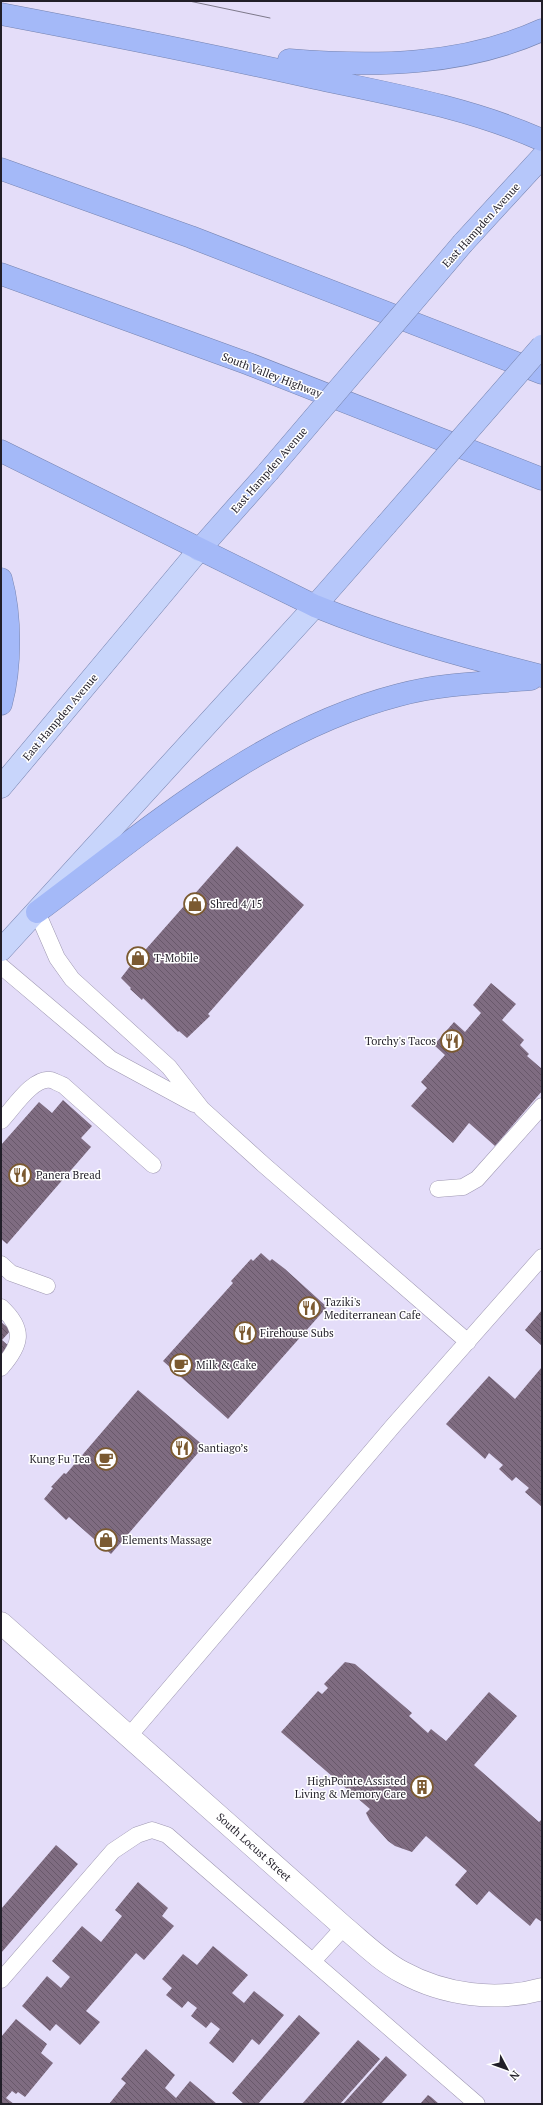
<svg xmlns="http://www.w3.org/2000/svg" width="543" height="2105" viewBox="0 0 543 2105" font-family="'PT Serif',serif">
<defs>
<pattern id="building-back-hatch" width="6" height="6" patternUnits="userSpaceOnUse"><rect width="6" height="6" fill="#7f6c81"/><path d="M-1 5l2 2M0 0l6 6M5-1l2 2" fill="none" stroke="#68586a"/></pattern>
</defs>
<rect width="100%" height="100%" fill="#e4ddf9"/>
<!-- building -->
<path fill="url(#building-back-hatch)" d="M237 846 304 905 208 1014 210 1016 187 1038 179 1031 178 1032 143 998 142 1000 130 989 131 988 121 978 138 956 139 957Z
M491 983 516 1004 502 1020 524 1040 520 1045 529 1054 527 1056 542 1069V1091L495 1146 469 1123 453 1143 411 1106 427 1088 421 1082 445 1055 434 1045 454 1022 465 1032 481 1013 473 1005Z
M63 1100 92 1126 81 1138 91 1147 7 1244 1 1239V1145L39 1102 52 1113Z
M261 1253 270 1261 272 1259 285 1269 327 1307 228 1419 163 1361 233 1283 231 1281 251 1259 253 1261Z
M542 1310V1346L525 1330Z
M1 1322 11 1330 2 1340 11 1348 1 1360Z
M542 1367V1507L525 1492 529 1488 516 1477 512 1481 499 1469 503 1465 489 1453 485 1459 446 1424 489 1376 515 1399Z
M138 1390 204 1446 111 1554 69 1517 66 1520 44 1499 53 1488 51 1487 64 1473 66 1474Z
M345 1662 355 1664 412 1713 409 1716 428 1733 431 1729 446 1741 489 1692 517 1716 474 1765 539 1822 542 1819V1922L536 1918 530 1926 489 1891 477 1905 455 1885 467 1871 426 1836 412 1852 395 1846 388 1841 370 1821 366 1813 370 1809 281 1732 318 1691 322 1694 328 1688 324 1684Z
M56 1845 78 1864 1 1953V1909Z
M138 1882 168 1908 162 1916 174 1926 144 1960 136 1953 86 2011 100 2022 80 2045 56 2024 50 2031 22 2006 47 1976 61 1988 70 1977 52 1961 82 1926 101 1942 122 1916 115 1910Z
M213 1946 248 1975 232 1993 244 2003 254 1991 284 2015 259 2045 252 2039 233 2063 209 2043 220 2029 211 2022 206 2028 191 2016 197 2008 188 2001 182 2008 166 1995 172 1988 162 1979 183 1954 197 1965Z
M299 2015 320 2033 258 2104H244L232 2093Z
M16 2019 47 2044 41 2053 53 2063 25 2097 18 2092 16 2094 12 2091 6 2098 14 2104H1V2037Z
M358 2040 380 2059 340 2104H302Z
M146 2049 175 2075 165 2088 176 2098 190 2081 217 2104H109L126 2083 121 2079Z
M386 2056 407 2075 381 2104H343Z
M428 2095 431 2097 439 2104H420Z"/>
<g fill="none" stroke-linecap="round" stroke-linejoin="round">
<!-- service casing -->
<g stroke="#9e97b1" stroke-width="17">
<path id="service" d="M37 912 57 958 72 979 169 1067 202 1109 264 1165 468 1342
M1 966 111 1059 194 1104
M1 1121C12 1110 33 1076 51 1080 55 1081 59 1084 63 1085L153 1165
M438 1189 463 1187 477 1179 542 1106
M1 1264 11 1273 47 1286
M1 1307C26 1330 21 1345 1 1368
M129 1736 393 1426 542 1257
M313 1961 344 1927
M1 1980 113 1851 137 1835 152 1830 167 1835 477 2104"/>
</g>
<!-- minor casing -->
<g stroke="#9e97b1" stroke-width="23">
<path id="minor" d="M1 1623 344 1927C362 1942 381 1961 402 1972 444 1995 496 2002 542 1989"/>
</g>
<!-- primary casing -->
<g stroke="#7683af" stroke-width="23">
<path id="primary" d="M1 787 199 550
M1 950 315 606"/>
</g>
<!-- trunk casing -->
<g stroke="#7683af" stroke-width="23">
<path id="trunk" d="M463 243 542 157
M199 550 268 472
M315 606 386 525"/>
</g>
<!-- motorway casing -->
<g stroke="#7683af" stroke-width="23">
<path id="motorway" d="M1 14C106 34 211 55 315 78 391 94 470 108 542 140
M289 60C374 67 463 66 542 30
M1 169 191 237 542 373
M1 274 249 364 542 479
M1 451 315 606C389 636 465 657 542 676
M1 579C11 615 11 668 1 704
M37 912C150 828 260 731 399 695 443 683 487 683 531 679"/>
</g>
<!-- service -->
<use href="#service" stroke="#fff" stroke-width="16"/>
<!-- minor -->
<use href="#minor" stroke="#fff" stroke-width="22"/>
<!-- primary -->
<use href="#primary" stroke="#c8d5fb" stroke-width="22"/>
<!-- trunk -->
<use href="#trunk" stroke="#b6c7fa" stroke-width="22"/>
<!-- motorway -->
<use href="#motorway" stroke="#a4b9f8" stroke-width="22"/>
<!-- tram -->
<path stroke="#7d788a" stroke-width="1" d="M189 1 270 18"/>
<!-- trunk-bridge casing -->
<g stroke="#7683af" stroke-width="23" stroke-linecap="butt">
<path id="trunk-bridge" d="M268 472 463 243
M386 525 542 346"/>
</g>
<!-- trunk-bridge -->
<use href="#trunk-bridge" stroke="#b6c7fa" stroke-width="22"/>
</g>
<!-- icons -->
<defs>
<g id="shop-ring" transform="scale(1.15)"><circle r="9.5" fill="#fff" stroke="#7b5a31" stroke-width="1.5"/><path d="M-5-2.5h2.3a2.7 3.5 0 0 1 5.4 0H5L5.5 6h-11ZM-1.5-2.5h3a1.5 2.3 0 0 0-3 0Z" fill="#7b5a31"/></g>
<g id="restaurant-ring" transform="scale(1.15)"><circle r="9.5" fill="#fff" stroke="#7b5a31" stroke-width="1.5"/><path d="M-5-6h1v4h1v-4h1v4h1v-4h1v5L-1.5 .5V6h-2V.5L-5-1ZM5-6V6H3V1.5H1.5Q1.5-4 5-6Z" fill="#7b5a31"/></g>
<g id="cafe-ring" transform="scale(1.15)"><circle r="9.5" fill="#fff" stroke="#7b5a31" stroke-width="1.5"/><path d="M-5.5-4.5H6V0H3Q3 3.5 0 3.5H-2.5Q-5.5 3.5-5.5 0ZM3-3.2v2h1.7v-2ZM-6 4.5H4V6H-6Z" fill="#7b5a31"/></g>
<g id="building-ring" transform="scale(1.15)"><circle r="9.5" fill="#fff" stroke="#7b5a31" stroke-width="1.5"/><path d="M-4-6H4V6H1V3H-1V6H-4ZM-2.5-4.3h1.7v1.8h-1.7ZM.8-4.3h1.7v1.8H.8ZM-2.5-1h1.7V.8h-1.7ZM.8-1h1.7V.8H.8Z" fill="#7b5a31"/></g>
</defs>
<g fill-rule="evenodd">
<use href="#shop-ring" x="195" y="904"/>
<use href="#shop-ring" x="138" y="958"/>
<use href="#restaurant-ring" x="452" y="1041"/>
<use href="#restaurant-ring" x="20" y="1175"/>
<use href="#restaurant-ring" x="309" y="1308"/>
<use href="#restaurant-ring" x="245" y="1333"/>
<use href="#cafe-ring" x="181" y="1365"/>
<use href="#restaurant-ring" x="182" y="1448"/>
<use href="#cafe-ring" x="106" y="1459"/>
<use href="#shop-ring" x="106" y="1540"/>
<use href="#building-ring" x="422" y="1787"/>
</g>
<g text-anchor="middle" stroke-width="3" stroke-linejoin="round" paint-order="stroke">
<!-- street labels -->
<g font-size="11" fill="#211e28" stroke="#fff">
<text transform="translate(481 225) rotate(-48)" y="4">East Hampden Avenue</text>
<text transform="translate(272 375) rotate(21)" y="4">South Valley Highway</text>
<text transform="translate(269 470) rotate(-49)" y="4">East Hampden Avenue</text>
<text transform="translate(60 717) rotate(-50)" y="4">East Hampden Avenue</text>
<text transform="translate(254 1847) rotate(42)" y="4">South Locust Street</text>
</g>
<!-- poi labels -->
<g font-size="11" fill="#211e28" stroke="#fff" text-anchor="start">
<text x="210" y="908">Shred 4/15</text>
<text x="154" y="962">T-Mobile</text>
<text x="436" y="1045" text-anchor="end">Torchy's Tacos</text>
<text x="36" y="1179">Panera Bread</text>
<text x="324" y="1306">Taziki's<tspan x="324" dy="13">Mediterranean Cafe</tspan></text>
<text x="260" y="1337">Firehouse Subs</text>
<text x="196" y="1369">Milk &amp; Cake</text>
<text x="198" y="1452">Santiago’s</text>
<text x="90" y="1463" text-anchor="end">Kung Fu Tea</text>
<text x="122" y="1544">Elements Massage</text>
<text x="406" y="1785" text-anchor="end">HighPointe Assisted<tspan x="406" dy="13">Living &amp; Memory Care</tspan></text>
</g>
</g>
<!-- border -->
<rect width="543" height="2105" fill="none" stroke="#211e28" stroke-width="4"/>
<!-- north arrow -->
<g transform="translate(507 2069) rotate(131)" stroke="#ffffff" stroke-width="3" paint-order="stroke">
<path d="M0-3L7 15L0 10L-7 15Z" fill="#211e28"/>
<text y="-6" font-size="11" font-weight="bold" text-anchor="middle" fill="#211e28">N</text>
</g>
</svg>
